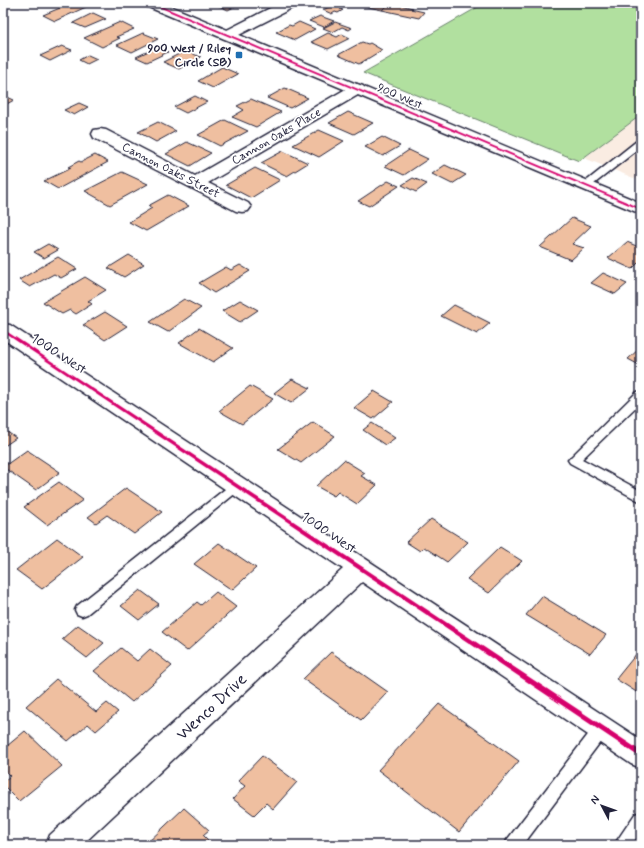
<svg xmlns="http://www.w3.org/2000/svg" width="644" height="848" viewBox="0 0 644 848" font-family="Mynerve,sans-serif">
<rect width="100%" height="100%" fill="#fff"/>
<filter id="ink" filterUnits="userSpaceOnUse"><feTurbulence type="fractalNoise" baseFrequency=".025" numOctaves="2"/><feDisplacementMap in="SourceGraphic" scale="8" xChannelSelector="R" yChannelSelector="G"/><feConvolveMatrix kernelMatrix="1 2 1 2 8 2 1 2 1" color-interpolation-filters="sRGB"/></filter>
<g filter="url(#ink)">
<!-- built -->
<path fill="#faece2" d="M641 115V181L584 158Z"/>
<!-- green -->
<path fill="#b1e09f" stroke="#6a816d" d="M485 3H641V115L579 161 363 73Z"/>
<!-- building -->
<path fill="#efbfa0" stroke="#22223b" d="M72 3H77L86 7 55 21 43 15Z
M217 3H242L228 10 215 4Z
M361 3H390L382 10 359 5Z
M390 3 413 8 411 9 424 12 419 18 382 10Z
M335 4 343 7 340 9 343 10 338 13 335 12 332 14 323 10Z
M93 13 106 19 85 28 73 23Z
M320 16 334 21 324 27 309 21Z
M120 22 134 29 116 37 120 38 102 47 84 38Z
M299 22 315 29 295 40 276 32 289 25 292 26Z
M335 22 352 28 349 30 342 27 333 32 323 28Z
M143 33 158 39 132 52 117 45Z
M328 33 337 37 342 34 350 38 328 49 311 42Z
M362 42 368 44 370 43 382 50 359 64 338 55Z
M62 46 72 50 50 61 40 56Z
M157 47 168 52 147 62 136 57Z
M185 51 201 57 179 69 163 62Z
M88 55 97 59 87 64 79 60Z
M222 67 238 74 213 88 198 81Z
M285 88 308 98 290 108 267 98Z
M5 96 14 100 3 106V97Z
M195 96 207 102 186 113 174 107Z
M251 99 281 112 256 127 232 117 244 110 237 106Z
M79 103 88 107 74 115 64 110Z
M348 112 373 123 354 134 329 123Z
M225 120 248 131 220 146 198 135Z
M158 122 176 131 156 142 138 132Z
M319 130 344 141 319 157 293 145Z
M382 137 400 146 383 156 365 147Z
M187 142 211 153 190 166 166 154Z
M409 150 428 159 404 175 385 166Z
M283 151 308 163 287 176 261 163Z
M95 155 108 162 58 189 44 181 71 168 68 167 79 161 81 162Z
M445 165 466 175 452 184 432 174Z
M255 168 280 180 251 198 226 185Z
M122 172 148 184 110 205 85 191Z
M413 178 427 184 416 192 402 185Z
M388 181 399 186 369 206 358 201Z
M168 195 189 206 146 231 129 222 152 208 148 206Z
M572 218 591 226 572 244 584 248 571 260 540 247Z
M627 242 641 248V260L632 269 608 258Z
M48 244 58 250 44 258 34 252Z
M129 255 144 264 124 277 108 268Z
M58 257 77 269 61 278 54 274 30 287 19 280Z
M240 265 250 271 214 293 199 283 226 267 231 270Z
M603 273 627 284 615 294 591 283Z
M85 277 106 290 88 301 92 304 76 314 70 310 62 314 43 302Z
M184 299 201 308 168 332 150 322Z
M240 300 258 310 240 322 222 311Z
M454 305 490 323 477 334 441 316Z
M105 312 127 326 105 340 83 325Z
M199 328 233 348 213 362 179 343Z
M641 347V366L628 359Z
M292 379 310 388 291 403 274 393Z
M250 386 273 399 242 424 219 411Z
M374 391 393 402 373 419 354 408Z
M313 422 335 436 301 463 278 449Z
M372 423 395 438 385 445 363 430Z
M3 429 16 438 3 447Z
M27 450 60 472 36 490 3 467Z
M344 460 365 473 361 476 377 485 357 504 338 492 334 496 316 486Z
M59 482 83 500 47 525 24 507Z
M126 488 162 512 134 534 107 515 96 523 88 517Z
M431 519 468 542 447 562 424 547 420 551 406 542Z
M57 538 83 557 42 589 16 570Z
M219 543 256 568 232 590 194 564Z
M500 547 522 561 489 593 467 579Z
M140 590 159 604 139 620 121 606Z
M216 592 236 607 187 651 162 632 197 602 201 605Z
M542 596 606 635 590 654 526 615Z
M78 625 104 643 87 658 62 639Z
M121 648 137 661 150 649 172 666 132 702 94 671Z
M641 648V695L616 679Z
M331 652 388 692 361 720 303 679Z
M56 679 96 712 107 703 118 712 96 731 88 724 68 741 26 706Z
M439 704 519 761 459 832 378 770Z
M25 731 62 766 19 801 3 785V782L10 776 3 769V747L5 745 7 746Z
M262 756 297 782 273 809 266 803 254 815 233 799 245 786 238 781Z
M184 808 209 830 203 835 213 845H145Z"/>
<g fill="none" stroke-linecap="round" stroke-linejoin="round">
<!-- service casing -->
<g stroke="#22223b" stroke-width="3">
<path id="service" d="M641 139V147L590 187H584L582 185 584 183 638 140Z
M641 391V402L582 459 641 491V502L570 463 568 460 637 392Z
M238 480 242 482 244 485 242 488 87 614 82 616 77 614 75 610 77 606 234 482Z
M602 721 607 723 610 728 607 733 523 845H505L507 840 597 723Z
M641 812V832L632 845H614L635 814Z"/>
</g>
<!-- minor casing -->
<g stroke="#22223b" stroke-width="3">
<path id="minor" d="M280 3H298L296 6 233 38 228 39 223 38 221 35 223 32Z
M357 84 363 86 365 89 363 92 208 183 248 203 251 207 248 211 242 212 236 211 94 138 92 134 94 130 100 129 106 130 195 176 351 86Z
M3 324 10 325 641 740V768L631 764 362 582 82 845H46L50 835 343 569 3 339Z"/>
</g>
<!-- secondary casing -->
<g stroke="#22223b" stroke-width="3">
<path id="secondary" d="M144 3H163L641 203V214L146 6Z"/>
</g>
<!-- service -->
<use href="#service" fill="#fff" fill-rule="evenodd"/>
<!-- minor -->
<use href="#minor" fill="#fff" fill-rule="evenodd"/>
<!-- secondary -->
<use href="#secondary" fill="#fff" fill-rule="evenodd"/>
<!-- cycleway casing -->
<g stroke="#fff" stroke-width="3">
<path id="cycleway" d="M149 3H154L641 208V210Z
M3 329 641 751V758L3 332Z"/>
</g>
<!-- cycleway -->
<use href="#cycleway" fill="#d6006c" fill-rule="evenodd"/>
</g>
</g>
<!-- markers -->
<rect fill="#1f6fb2" stroke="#fff" stroke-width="1.5" x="235" y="51" width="8" height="8" rx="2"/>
<g text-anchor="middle" stroke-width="3.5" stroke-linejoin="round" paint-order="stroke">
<!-- far-poi labels -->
<g font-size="12" font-weight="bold" fill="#22223b" stroke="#fff" text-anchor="end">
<text x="231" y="52">900 West / Riley<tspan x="231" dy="14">Circle (SB)</tspan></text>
</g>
<!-- far-street labels -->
<g font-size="12" fill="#22223b" stroke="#fff">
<text transform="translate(400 96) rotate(23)" y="4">900 West</text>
<text transform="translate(276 136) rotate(-30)" y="4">Cannon Oaks Place</text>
<text transform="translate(171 170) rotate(27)" y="4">Cannon Oaks Street</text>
</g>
<!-- street labels -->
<g font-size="14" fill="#22223b" stroke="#fff">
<text transform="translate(59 353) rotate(33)" y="5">1000 West</text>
<text transform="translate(329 532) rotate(34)" y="5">1000 West</text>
</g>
<!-- near-street labels -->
<g font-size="17" fill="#22223b" stroke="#fff">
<text transform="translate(211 706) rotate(-43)" y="6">Wenco Drive</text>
</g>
</g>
<!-- margin -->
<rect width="644" height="848" fill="none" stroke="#fff" stroke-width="16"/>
<rect x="8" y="8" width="628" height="832" fill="none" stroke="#22223b" stroke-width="1.5" filter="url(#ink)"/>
<!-- north arrow -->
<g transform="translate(602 806) rotate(311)" stroke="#ffffff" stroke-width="3" paint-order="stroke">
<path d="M0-3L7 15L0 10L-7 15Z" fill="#22223b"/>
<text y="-6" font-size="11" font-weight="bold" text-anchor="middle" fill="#22223b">N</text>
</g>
</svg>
